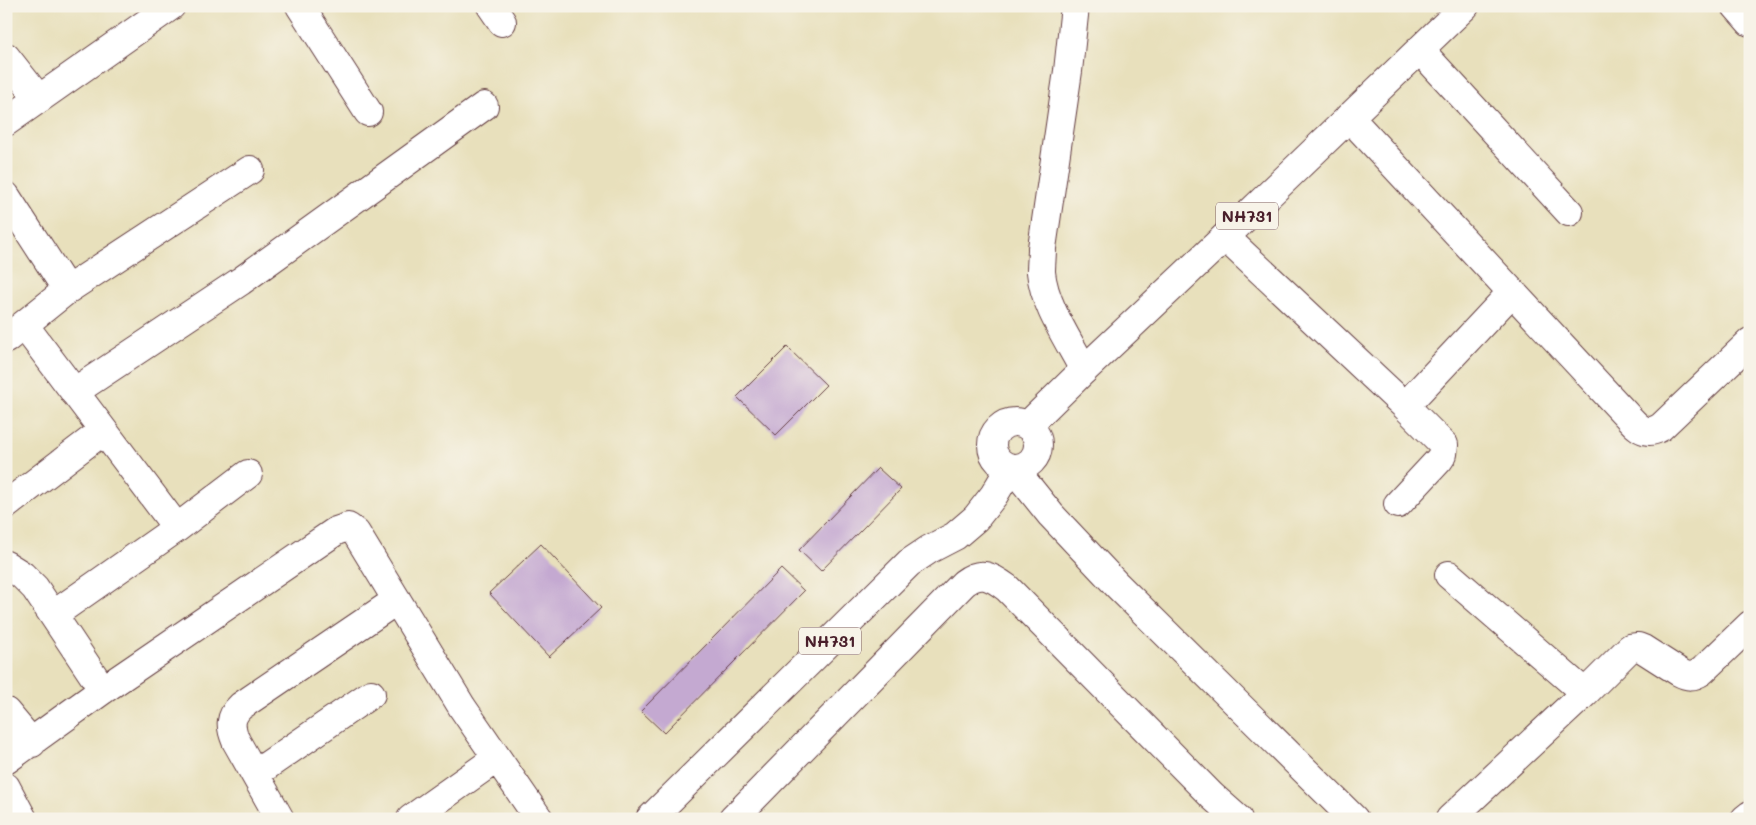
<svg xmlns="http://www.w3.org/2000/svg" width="1756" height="825" viewBox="0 0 1756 825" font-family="Mali,sans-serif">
<rect width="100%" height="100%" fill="#f7f3e8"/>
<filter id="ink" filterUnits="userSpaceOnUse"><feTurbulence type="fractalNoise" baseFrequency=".02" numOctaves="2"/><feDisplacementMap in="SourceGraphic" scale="10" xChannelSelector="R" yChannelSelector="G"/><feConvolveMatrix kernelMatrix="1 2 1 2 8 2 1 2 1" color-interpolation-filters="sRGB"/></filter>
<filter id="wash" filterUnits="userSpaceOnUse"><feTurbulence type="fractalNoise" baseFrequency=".0096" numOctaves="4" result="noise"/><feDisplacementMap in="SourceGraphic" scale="20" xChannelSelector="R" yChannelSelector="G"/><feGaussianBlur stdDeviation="1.12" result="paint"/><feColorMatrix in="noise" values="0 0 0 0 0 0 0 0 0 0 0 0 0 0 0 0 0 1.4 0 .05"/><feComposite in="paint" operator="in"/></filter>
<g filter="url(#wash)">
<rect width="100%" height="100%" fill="#e8e0bc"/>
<g id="blocks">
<!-- building -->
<path fill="#c4a9d1" d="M787 347 826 385 776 435 737 397Z
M878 468 901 489 821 571 799 550Z
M541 544 601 608 549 657 489 593Z
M781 569 804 591 664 733 641 711Z"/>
</g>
</g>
<g filter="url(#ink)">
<use href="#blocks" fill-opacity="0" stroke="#623c41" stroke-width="1"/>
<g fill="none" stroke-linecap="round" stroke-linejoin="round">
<!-- minor casing -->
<g stroke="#623c41" stroke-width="30">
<path id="minor" d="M300 6 368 112
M491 6 502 22
M1075 6 1068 71 1042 248C1042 256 1041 264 1041 272 1044 305 1069 341 1084 370
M1736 6 1750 22
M1420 50 1569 212
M6 57 39 99
M1349 117 1631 420C1640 430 1648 435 1661 427L1750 342
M6 122 171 6
M6 196 67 290
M1225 237 1405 406 1444 445 1443 454 1439 460 1398 504
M24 325 177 528
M6 339 67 290 250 170
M74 392 241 281 484 106
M1405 406 1512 292
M1014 469 1051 515 1117 585 1354 819
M6 505 103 431
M6 565 22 575 35 588 103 690
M1449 575 1585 693
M53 615 177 528 248 474
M6 712 32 743
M6 760 103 690 336 531 348 527 356 533 462 707 539 819
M255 774 371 694
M6 787 23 819
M280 819 236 741C230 727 229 717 241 706L397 600
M411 819 497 758
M733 819 964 583C981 570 991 576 1007 588L1212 796 1238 819
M1450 819 1585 693 1630 648 1638 647 1643 649 1679 672C1688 677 1693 677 1702 671L1750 625
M1745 819 1750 815"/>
</g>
<!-- highway casing -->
<g stroke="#623c41" stroke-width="30">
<path id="highway" d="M992 445a23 23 0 1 1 46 0a23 23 0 1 1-46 0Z
M1028 425 1084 370 1225 237 1465 6
M650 819 909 563 930 549 955 536 976 518 994 495 1010 468"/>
</g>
<!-- minor -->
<use href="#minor" stroke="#fff" stroke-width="28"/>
<!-- highway -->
<use href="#highway" stroke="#fff" stroke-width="28"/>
</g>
</g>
<g text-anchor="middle" stroke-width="4" stroke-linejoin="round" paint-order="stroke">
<!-- shield labels -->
<g fill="#f7f3e8" stroke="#7e5f64" stroke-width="1">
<rect x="1216" y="202.5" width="62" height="27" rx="4"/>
<rect x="799" y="627.5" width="62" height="27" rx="4"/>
</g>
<g font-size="16" font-weight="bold" fill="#4a1f2b">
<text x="1247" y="222">NH731</text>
<text x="830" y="647">NH731</text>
</g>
</g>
<!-- margin -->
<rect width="1756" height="825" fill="none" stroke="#f7f3e8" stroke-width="25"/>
</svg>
